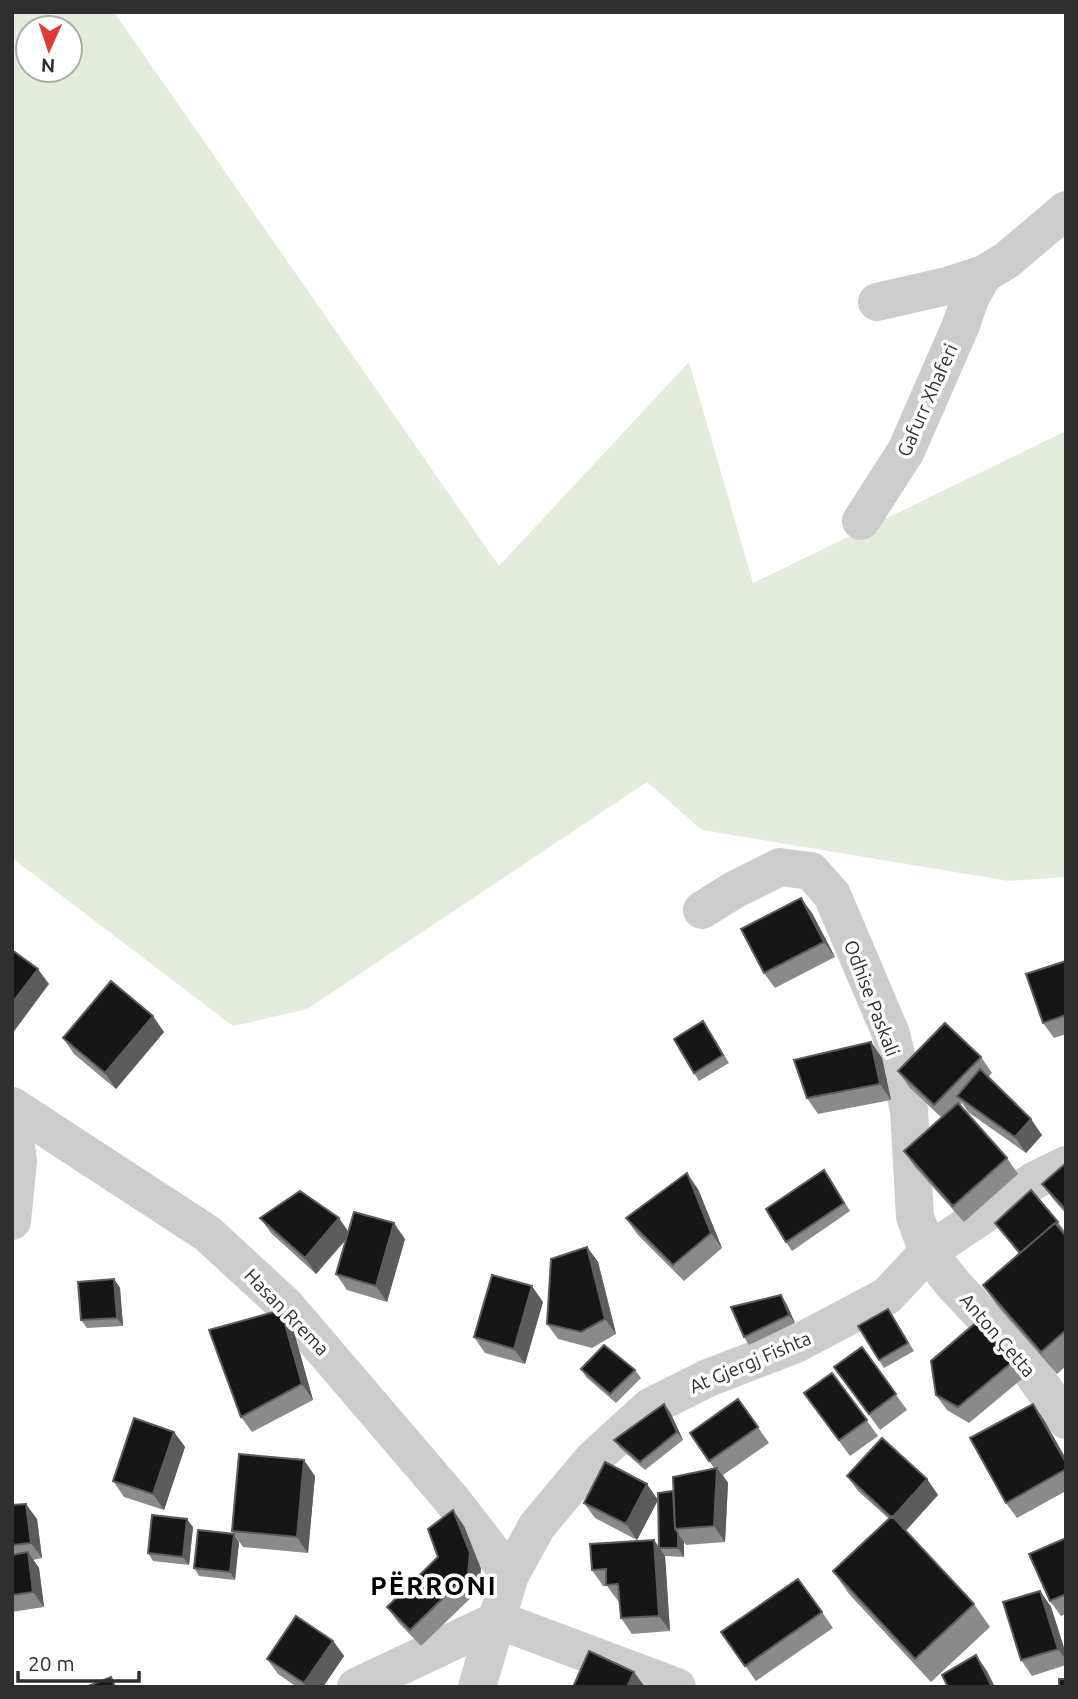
<svg xmlns="http://www.w3.org/2000/svg" width="1078" height="1699" viewBox="0 0 1078 1699" font-family="Ubuntu,sans-serif">
<rect width="100%" height="100%" fill="#fff"/>
<!-- green -->
<path fill="#e4ecde" fill-rule="evenodd" d="M12 12H114L499 566 689 362 753 583 1066 431V877L1009 881 702 830 647 782 307 1009 233 1026 12 858ZM28 28H70V70H28Z"/>
<g fill="none" stroke-linecap="round" stroke-linejoin="round">
<!-- minor -->
<path stroke="#ccc" stroke-width="38" d="M877 302 947 286 984 274
M861 521 906 451 961 325 971 296 984 274 1007 260 1066 210
M702 910 734 890 780 867 811 871 832 895 891 1034 909 1110 915 1217 928 1252 953 1284 1018 1353 1066 1420
M12 1106 208 1234 286 1306 452 1500 510 1575
M12 1115 18 1161 12 1221
M498 1620 677 1687
M356 1687 498 1620
M477 1687 510 1575 537 1526 593 1459 650 1407 708 1378 796 1344 887 1296 928 1252 1035 1180 1066 1165"/>
</g>
<!-- wall -->
<path fill="#8a8a8a" d="M812 913 835 957 775 988 764 973Z
M1066 961V1034L1054 1038 1043 1023Z
M709 1030 729 1063 699 1081 694 1073Z
M164 1032 116 1089 74 1054 63 1038Z
M871 1042 882 1058 891 1100 818 1114 807 1098Z
M981 1057 992 1073 988 1077 1042 1135 1026 1153 968 1112 962 1103 960 1105 1007 1158 1018 1174 964 1222 915 1167 904 1151 942 1118 909 1087 898 1071Z
M1066 1163V1214L1053 1199 1042 1184Z
M830 1178 850 1211 792 1251 786 1242Z
M698 1189 722 1248 684 1281 637 1234 626 1218Z
M260 1218 349 1232 405 1239 387 1302 347 1290 336 1274 347 1239 316 1274 271 1233Z
M1058 1222 1066 1233V1366L1057 1374 999 1308 983 1285 1019 1254 995 1223Z
M587 1247 598 1262 616 1334 592 1348 558 1339 547 1324Z
M114 1279 120 1288 123 1326 87 1328 81 1320Z
M543 1302 525 1364 485 1353 474 1337Z
M786 1303 795 1323 749 1345 744 1337Z
M888 1309 914 1351 884 1368 879 1360Z
M979 1320 1022 1379 969 1423 947 1410 936 1395Z
M292 1325 313 1400 252 1432 241 1417Z
M862 1347 907 1410 880 1430 834 1367Z
M581 1369 635 1370 641 1378 616 1403 586 1377Z
M832 1373 878 1436 850 1456 804 1393Z
M738 1399 769 1443 723 1475 728 1483 725 1542 686 1545 684 1542V1557L665 1556 670 1631 632 1634 621 1618 620 1600 618 1601 607 1586H603L592 1570 654 1540 659 1548 658 1500 637 1540 595 1518 584 1503 658 1500 714 1468 690 1433Z
M1033 1404 1044 1420 1066 1459V1491L1017 1518 1006 1503Z
M670 1412 683 1440 645 1470 620 1448 614 1440Z
M174 1432 185 1447 164 1510 124 1497 113 1481Z
M315 1476 308 1553 243 1547 232 1531Z
M847 1476 927 1479 938 1495 906 1531 974 1604 990 1627 931 1682 849 1594 833 1571 889 1519 858 1491Z
M12 1505 37 1519 42 1558 33 1560 39 1568 44 1607 12 1612Z
M464 1526 481 1569 479 1590 421 1646 398 1622 387 1607 438 1557Z
M193 1527 189 1565 153 1561 148 1553Z
M1066 1538V1614L1061 1616 1050 1601Z
M239 1542 235 1580 199 1576 194 1568Z
M1040 1591 1051 1607 1066 1654V1665L1032 1676 1021 1660Z
M822 1612 833 1628 756 1681 721 1632Z
M333 1641 344 1656 323 1687H297L278 1674 267 1659Z"/>
<!-- shaded-wall -->
<path fill="#5c5c5c" d="M801 898 812 913 835 957 824 942Z
M38 969 49 984 12 1034V1003Z
M153 1016 164 1032 116 1089 105 1073Z
M871 1042 882 1058 891 1100 880 1084Z
M1031 1119 1042 1135 1026 1153 1015 1137Z
M687 1173 698 1189 722 1248 711 1233Z
M339 1218 350 1234 316 1274 305 1258Z
M394 1223 405 1239 387 1302 376 1286Z
M587 1247 598 1262 616 1334 605 1319Z
M114 1279 120 1288 123 1326 117 1318Z
M532 1286 543 1302 525 1364 514 1349Z
M781 1295 786 1303 795 1323 789 1315Z
M281 1310 292 1325 313 1400 302 1384Z
M664 1404 670 1412 683 1440 677 1432Z
M1033 1404 1044 1420 1066 1459V1463Z
M174 1432 185 1447 164 1510 153 1494Z
M304 1460 315 1476 308 1553 297 1537Z
M717 1468 728 1483 725 1542 714 1526Z
M927 1479 938 1495 903 1533 892 1518Z
M647 1484 658 1500 637 1540 626 1524Z
M26 1504 37 1519 42 1558 31 1543Z
M453 1510 464 1526 481 1569 479 1590 468 1574Z
M187 1519 193 1527 189 1565 183 1557Z
M678 1533 684 1542V1557L678 1548Z
M234 1534 239 1542 235 1580 230 1572Z
M654 1540 665 1556 670 1631 659 1616Z
M28 1552 39 1568 44 1607 33 1592Z
M1040 1591 1051 1607 1066 1654V1660L1058 1649Z
M333 1641 344 1656 323 1687H306L304 1683Z
M976 1655 987 1671 995 1687H992Z
M634 1672 645 1687H627Z"/>
<!-- building -->
<path fill="#161616" stroke="#5c5c5c" stroke-width="2" d="M801 898 824 942 764 973 741 929Z
M12 950 38 969 12 1003Z
M1066 961V1015L1043 1023 1026 974Z
M111 981 153 1016 105 1073 63 1038Z
M703 1021 723 1055 694 1073 674 1039Z
M945 1023 981 1057 934 1105 898 1071Z
M871 1042 880 1084 807 1098 794 1060Z
M980 1069 1031 1119 1015 1137 957 1096Z
M958 1103 1007 1158 953 1206 904 1151Z
M1066 1163V1210L1042 1184Z
M824 1170 844 1203 786 1242 766 1209Z
M687 1173 711 1233 673 1265 626 1218Z
M1031 1190 1058 1222 1056 1224 1055 1223 1020 1253 995 1223Z
M300 1191 339 1218 305 1258 260 1218Z
M354 1212 394 1223 376 1286 336 1274Z
M1055 1223 1066 1236V1330L1041 1352 983 1285Z
M587 1247 605 1319 581 1332 547 1324 551 1259Z
M492 1275 532 1286 514 1349 474 1337Z
M114 1279 117 1318 81 1320 78 1282Z
M781 1295 789 1315 744 1337 731 1307Z
M888 1309 908 1343 879 1360 858 1326Z
M281 1310 302 1384 241 1417 209 1330Z
M979 1320 1011 1363 958 1407 936 1395 931 1361Z
M604 1345 635 1370 610 1394 581 1369Z
M862 1347 896 1394 869 1414 834 1367Z
M832 1373 867 1420 839 1440 804 1393Z
M738 1399 758 1427 709 1461 690 1433Z
M664 1404 677 1432 640 1462 614 1440Z
M1033 1404 1066 1463V1469L1006 1503 970 1438Z
M134 1418 174 1432 153 1494 113 1481Z
M882 1438 927 1479 892 1518 847 1476Z
M239 1454 304 1460 297 1537 232 1531Z
M605 1462 647 1484 626 1524 584 1503Z
M717 1468 714 1526 675 1529 673 1477Z
M673 1491 675 1529 678 1533V1548H659L658 1493Z
M26 1504 31 1543 12 1545V1505Z
M453 1510 470 1553 468 1574 410 1630 387 1607 438 1557 428 1529Z
M152 1515 187 1519 183 1557 148 1553Z
M892 1516 974 1604 915 1659 833 1571Z
M198 1530 234 1534 230 1572 194 1568Z
M1066 1538V1594L1050 1601 1029 1554Z
M654 1540 659 1616 621 1618 618 1584 606 1585V1569L592 1570 590 1544Z
M28 1552 33 1592 12 1595V1555Z
M798 1579 822 1612 745 1666 721 1632Z
M1040 1591 1058 1649 1021 1660 1003 1602Z
M296 1616 333 1641 304 1683 267 1659Z
M589 1651 634 1672 627 1687H573Z
M976 1655 992 1687H948L942 1675Z
M111 1677 115 1687H86Z
M1059 1679H1066V1687H1059Z"/>
<g text-anchor="middle" stroke-width="7" stroke-linejoin="round" paint-order="stroke">
<!-- street labels -->
<g font-size="19" fill="#2f2f2f" stroke="#fff">
<text transform="translate(927 400) rotate(-66)" y="7">Gafurr Xhaferi</text>
<text transform="translate(872 998) rotate(69)" y="7">Odhise Paskali</text>
<text transform="translate(287 1312) rotate(46)" y="7">Hasan Rrema</text>
<text transform="translate(998 1335) rotate(49)" y="7">Anton Çetta</text>
<text transform="translate(750 1362) rotate(-23)" y="7">At Gjergj Fishta</text>
</g>
<!-- district labels -->
<g font-size="26" font-weight="bold" letter-spacing="2" fill="#000" stroke="#fff">
<text x="434" y="1595">PËRRONI</text>
</g>
</g>
<!-- border -->
<rect width="1078" height="1699" fill="none" stroke="#2f2f2f" stroke-width="28"/>
<!-- north arrow -->
<g transform="translate(49 49) rotate(183)"><circle r="33" fill="#ffffff" stroke="#acacac" stroke-width="2"/>
<path d="M0-5L12 26L0 18L-12 26Z" fill="#e03938"/>
<text y="-10" font-size="19" font-weight="bold" text-anchor="middle" fill="#2f2f2f">N</text>
</g>
<!-- scale -->
<path d="M18 1671v10h121v-10" fill="none" stroke="#2f2f2f" stroke-width="3.5"/>
<text x="28" y="1671" font-size="21" fill="#2f2f2f" stroke="#ffffff" stroke-width="5" paint-order="stroke">20 m</text>
</svg>
